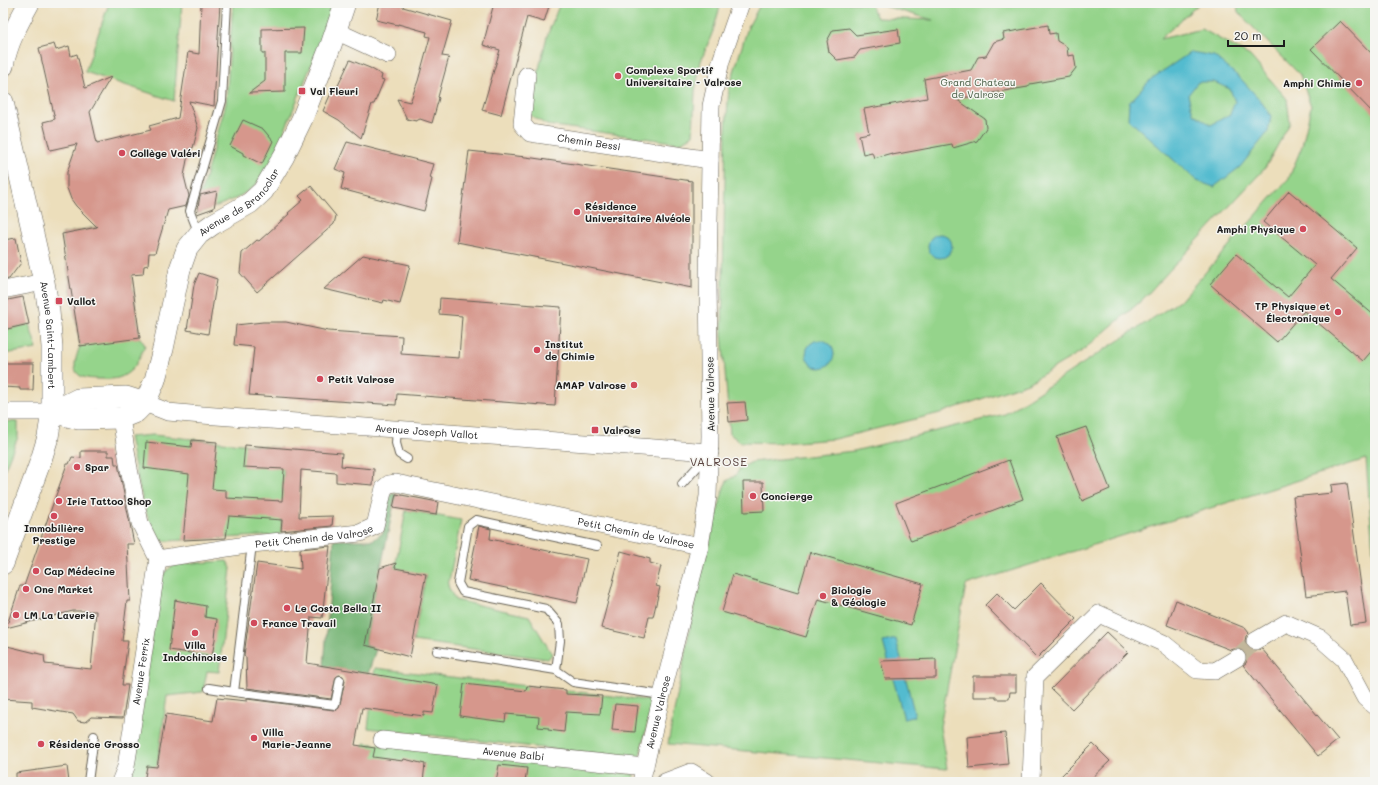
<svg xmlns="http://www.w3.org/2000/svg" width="1378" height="785" viewBox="0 0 1378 785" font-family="Mali,sans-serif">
<rect width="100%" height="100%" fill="#f6f6f2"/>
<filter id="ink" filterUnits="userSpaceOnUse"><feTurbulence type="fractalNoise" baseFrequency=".025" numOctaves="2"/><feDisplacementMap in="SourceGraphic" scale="8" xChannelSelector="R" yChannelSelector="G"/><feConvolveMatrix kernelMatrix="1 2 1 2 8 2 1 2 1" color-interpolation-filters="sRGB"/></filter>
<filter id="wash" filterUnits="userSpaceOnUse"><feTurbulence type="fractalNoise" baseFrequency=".012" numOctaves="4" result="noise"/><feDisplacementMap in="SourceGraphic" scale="16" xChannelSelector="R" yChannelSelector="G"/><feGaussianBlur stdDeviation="0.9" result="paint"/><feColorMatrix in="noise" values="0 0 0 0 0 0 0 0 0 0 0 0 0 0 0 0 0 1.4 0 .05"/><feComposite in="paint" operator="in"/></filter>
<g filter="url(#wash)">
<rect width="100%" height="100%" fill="#ecdebb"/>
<!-- green -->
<path fill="#95d48b" stroke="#587854" d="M109 3H182L174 101 85 72Z
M233 3H334L327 26 274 157 255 186 237 198 197 214 200 196 226 103Z
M560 3H721L713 31 701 61 695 91 693 135 681 143 547 125 528 114 547 36Z
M761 3H870L877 18 933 20 873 3H1200L1160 39 1202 29 1250 56 1287 99 1290 123 1265 168 1141 301 1082 351 1028 383 940 413 835 439 783 443 740 442 730 434 722 334 726 129 729 88 748 27Z
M1237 3H1375V577L1366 459 966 585 940 727 947 769 668 744 698 585 724 487 727 481 736 475 740 468 752 462 854 451 1005 414 1181 300 1289 178 1302 146 1311 106 1300 75 1238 12Z
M123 221 140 338 145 345C141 354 137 366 129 372 119 380 112 379 100 379 72 379 71 370 80 346L62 234Z
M29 324 37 349 3 354V330Z
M3 421 18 422V437L3 473Z
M153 435 281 448 284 465 281 535 165 541 159 540C143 518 135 464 129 437Z
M406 510 461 520 448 586 455 600 529 616 552 654 548 659 413 641 426 575 395 568Z
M227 561 231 568 219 672 207 671 203 692 167 696 157 767 144 782H127L162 577 167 570 177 564Z
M375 668 645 700H653L639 759 368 728Z
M364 743 634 774 633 782H357Z"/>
<!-- forest -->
<path fill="#78b677" stroke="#4a694a" d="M390 494H396L365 645 376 649 368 674 324 666 334 540H373L383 533Z"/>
<!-- water -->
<path fill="#52bbcf" stroke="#376c76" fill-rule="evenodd" d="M1191 52 1214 56 1241 79 1260 100 1271 116 1268 132 1240 167 1214 187 1197 181 1128 119 1129 103 1151 79ZM1198 82H1214L1230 89 1235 102 1230 114 1211 125 1193 113 1188 95Z
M928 246a12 12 0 1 1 24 0a12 12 0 1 1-24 0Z
M806 354a14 14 0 1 1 28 0a14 14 0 1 1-28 0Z
M896 639 915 716 904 719 883 642Z"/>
<g id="blocks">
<!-- building -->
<path fill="#d6978c" d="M201 3H220L214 106 189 101 198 128 193 148 189 149 184 176 189 196 186 206 168 210 155 253H149L148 265 144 266 143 274 131 275 140 338 80 346 62 234 97 227 76 206 71 199 67 188V172L77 144 50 150 43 122 55 119 39 48 54 44 56 50 69 46 71 56 77 54 85 88 111 77 90 112 97 143 151 130 149 126 178 118 188 52 199 54Z
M380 3H404L403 7 452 21 442 56 449 57 438 97 439 98 432 123 420 119 416 121 407 119 397 99 410 102 418 81 430 37 426 36 427 32 398 24V25L376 20Z
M494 3H550L544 22 527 17 501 115 482 110 500 50 483 45Z
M1340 21 1375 57V115L1311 49Z
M1048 25 1049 34 1056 33 1057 41 1067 47 1068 56 1074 55 1076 68 1069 77 1030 84 1028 87 956 99 985 119 986 128 977 141 953 148 952 144 892 155V153L874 158 872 152 863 154 859 135 869 133 864 109 927 98 924 79 971 70 978 57 986 56 994 42 1004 39 1003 33Z
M304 28 302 53H285V92L249 93 265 81V53H262V29Z
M849 28 856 35 898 29 900 43 860 50 855 57 837 60 829 52 827 41 833 30Z
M350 60 370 68 382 75 381 79 384 80 374 104H372L361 138 339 120 323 111 332 91 335 92Z
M243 120 263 129 273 141 262 164 243 155V153L230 146Z
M347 142 433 164 429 178 432 179 424 211 341 189 345 173 335 169Z
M469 151 526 157 692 181V288L457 242Z
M311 186 336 216 334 224 257 292 240 273 242 253 257 240 259 241 289 214 288 213 303 200 299 196Z
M217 191 214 208 197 214 200 195Z
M1289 191 1357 248 1331 279 1375 316V347L1363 361 1304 311 1277 342 1210 284 1236 254 1288 297 1315 265 1263 222Z
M16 238 21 263 9 279 3 280V240Z
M363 255 410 265 400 304 384 300 383 303 324 289Z
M199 273 217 279 208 334 187 330 194 285Z
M23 297 29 324 3 330V301Z
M440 298 561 307 555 406 397 394 396 405 249 395 254 347 234 345 236 325 263 322H286L328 331 402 336 401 354 459 358 462 316 439 314Z
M3 363H34L33 390H20V388L3 387Z
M745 402 747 420 729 422 727 403Z
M1086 427 1110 489 1082 501 1057 437Z
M192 440 217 442 212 489 226 490V498L282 501 284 469 243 467 245 445 342 453 341 466 374 469 373 485 336 482V473L301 470 299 517 333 516 332 526 281 531 282 520 229 516 226 538 183 540 189 474 144 468 146 442 191 447Z
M81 451H108V456H114L115 464H118L134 544H127L130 601H127L122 641H128L122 685H128L123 718 91 717 85 722 78 721 73 714 32 707V701L3 699V645L44 655 45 664 91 669 96 611H73L6 628 20 586H24L67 464H69L72 457 81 458Z
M1009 460 1023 499 911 541 896 503Z
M743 482H763L764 511 744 512Z
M1347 483 1366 623 1350 625 1345 591 1306 596 1293 497 1332 493 1331 485Z
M396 494 438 502 436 515 393 508Z
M479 526 491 529 490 539 587 559 577 603 468 580Z
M330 546 322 618 311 617 307 663 438 685 433 713 424 712V716L362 708 355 745 375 748 373 757 403 761 404 759 425 764 423 782H144L147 766 157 767 166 714 213 721 217 698 247 701V699L334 710 339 708 345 681 343 676 339 675 336 677 331 699 247 688 246 658 244 655 257 563 301 569 300 549Z
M621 551 650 559V563L661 566 656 586 660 587 653 617H649L644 638 601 628Z
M810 552 923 584 911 625 818 599 806 637 722 612 733 574 798 593Z
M396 563 395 568 426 574 410 657 365 645 380 568Z
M1041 583 1076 619 1037 658 985 605 997 593 1014 610Z
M175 600 206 606 205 617 217 619 215 639 212 656 169 650Z
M1176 600 1245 628 1249 633 1246 636 1245 641 1247 646 1250 650 1255 651 1262 649 1338 740 1318 756 1243 665 1246 663 1247 658 1245 653 1242 650 1237 648 1231 650 1167 625Z
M1107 632 1128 652 1072 709 1051 689Z
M936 659V678L885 679 881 661Z
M973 676H1016V692H1010L1009 699H996V697H973Z
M464 684 526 691 527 686 566 690V694L602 696 600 714 566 712 564 732 548 730V728L538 727 539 717 506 714 505 722 460 716Z
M615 704 638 706 635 732 612 730Z
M1005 733 1008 764 969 768 967 737Z
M1093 744 1110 761 1088 782H1055Z
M499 765 527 768 525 782H496Z
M67 766 69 782H16V773Z"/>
</g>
</g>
<g filter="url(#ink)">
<use href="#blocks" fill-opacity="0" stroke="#656054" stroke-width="1"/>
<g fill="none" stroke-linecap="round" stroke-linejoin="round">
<!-- minor-tunnel -->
<path stroke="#c2b79b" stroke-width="17" stroke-dasharray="17 8" stroke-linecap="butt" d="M1237 658 1255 641"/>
<!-- service casing -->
<g stroke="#656054" stroke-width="10">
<path id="service" d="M199 234 190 211 222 101 227 3
M397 429 396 443 399 454 407 459
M624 446 625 431
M682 484 708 455
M252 544 234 692 335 705 340 680
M437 651 556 670 573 682 662 695
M556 670 560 641 559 624 546 609 463 592 458 583 468 526 476 520 597 546
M209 688 234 692
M88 782 94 736"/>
</g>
<!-- minor casing -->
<g stroke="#656054" stroke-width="18">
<g id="minor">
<path d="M336 31 388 55"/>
<path id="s1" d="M527 75 522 124 530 133 710 160"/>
<path d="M3 290 44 282"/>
<path id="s2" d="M145 403 168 412 202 415 710 452"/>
<path d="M3 412H52"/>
<path id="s3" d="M121 418 129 469 140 523 158 559 252 544 360 533 375 526 384 488 389 484 396 483 700 546"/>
<path d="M1255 641 1286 623 1320 638 1344 659 1365 698 1375 706"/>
<path id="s4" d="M382 740 645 767"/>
<path id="s5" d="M120 782 126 767 158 559"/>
<path id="s6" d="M641 782 662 695 700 546 708 496 710 436 708 280 711 106 721 61 741 3"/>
<path d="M665 782 691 772 707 782"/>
<path d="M1031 782 1035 677 1099 614 1163 643 1197 670 1215 671 1237 658"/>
</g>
</g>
<!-- tertiary casing -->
<g stroke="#656054" stroke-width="22">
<g id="tertiary">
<path d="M3 66C7 43 18 23 29 3"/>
<path id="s7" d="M3 102 44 282 49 311 52 347V412L48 437 41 460 3 564"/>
<path id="s8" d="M52 412 79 419 121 418 136 412 145 403 155 380 163 349 180 269 187 249 199 234 213 224 250 203 263 191 284 156 302 119 331 45 345 3"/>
<path d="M52 412 78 399 126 397 145 403"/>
</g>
</g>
<!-- service -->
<use href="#service" stroke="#fff" stroke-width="8"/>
<!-- minor -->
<use href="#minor" stroke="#fff" stroke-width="17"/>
<!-- tertiary -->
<use href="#tertiary" stroke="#fff" stroke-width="21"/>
</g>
</g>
<!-- markers -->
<g fill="#d1495b" stroke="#f6f6f2" stroke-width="1.5">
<circle cx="618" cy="76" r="4"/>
<circle cx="1359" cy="83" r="4"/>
<rect x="298" y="87" width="8" height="8" rx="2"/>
<circle cx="122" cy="153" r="4"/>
<circle cx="577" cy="212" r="4"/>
<circle cx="1303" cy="229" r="4"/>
<rect x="55" y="297" width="8" height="8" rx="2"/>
<circle cx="1338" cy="312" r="4"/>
<circle cx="537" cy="350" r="4"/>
<circle cx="320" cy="379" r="4"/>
<circle cx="634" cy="385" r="4"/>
<rect x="591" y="426" width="8" height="8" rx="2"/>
<circle cx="77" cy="467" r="4"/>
<circle cx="753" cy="496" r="4"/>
<circle cx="59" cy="501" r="4"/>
<circle cx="54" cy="516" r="4"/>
<circle cx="36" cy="571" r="4"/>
<circle cx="26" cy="589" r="4"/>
<circle cx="823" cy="596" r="4"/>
<circle cx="287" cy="608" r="4"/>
<circle cx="16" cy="615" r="4"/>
<circle cx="254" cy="623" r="4"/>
<circle cx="195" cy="633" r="4"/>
<circle cx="254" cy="738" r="4"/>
<circle cx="41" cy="744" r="4"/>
</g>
<g text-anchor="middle" stroke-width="3" stroke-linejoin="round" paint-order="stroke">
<!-- poi labels -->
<g font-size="10" font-weight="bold" fill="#1c1c1c" stroke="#f6f6f2" text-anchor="start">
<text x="626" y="74">Complexe Sportif<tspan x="626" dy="12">Universitaire - Valrose</tspan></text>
<text x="1351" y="87" text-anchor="end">Amphi Chimie</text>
<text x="310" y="95">Val Fleuri</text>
<text x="130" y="157">Collège Valéri</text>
<text x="585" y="210">Résidence<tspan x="585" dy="12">Universitaire Alvéole</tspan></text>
<text x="1295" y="233" text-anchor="end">Amphi Physique</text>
<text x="67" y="305">Vallot</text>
<text x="1330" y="310" text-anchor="end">TP Physique et<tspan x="1330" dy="12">Électronique</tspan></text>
<text x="545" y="348">Institut<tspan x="545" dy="12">de Chimie</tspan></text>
<text x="328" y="383">Petit Valrose</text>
<text x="626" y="389" text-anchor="end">AMAP Valrose</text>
<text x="603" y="434">Valrose</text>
<text x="85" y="471">Spar</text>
<text x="761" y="500">Concierge</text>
<text x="67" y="505">Irie Tattoo Shop</text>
<text x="54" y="532" text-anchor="middle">Immobilière<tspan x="54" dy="12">Prestige</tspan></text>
<text x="44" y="575">Cap Médecine</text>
<text x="34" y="593">One Market</text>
<text x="831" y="594">Biologie<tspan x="831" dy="12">&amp; Géologie</tspan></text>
<text x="295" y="612">Le Costa Bella II</text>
<text x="24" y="619">LM La Laverie</text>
<text x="262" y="627">France Travail</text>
<text x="195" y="649" text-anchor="middle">Villa<tspan x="195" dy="12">Indochinoise</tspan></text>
<text x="262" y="736">Villa<tspan x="262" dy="12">Marie-Jeanne</tspan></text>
<text x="49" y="748">Résidence Grosso</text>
</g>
<!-- park labels -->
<g font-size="10" fill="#465c43" stroke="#f6f6f2">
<text x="978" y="86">Grand Chateau<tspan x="978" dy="12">de Valrose</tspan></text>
</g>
<!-- street labels -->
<g font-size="10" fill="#1c1c1c" stroke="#f6f6f2">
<text dy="4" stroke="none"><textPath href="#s1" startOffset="121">Chemin Bessi</textPath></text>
<text dy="4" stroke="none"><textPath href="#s8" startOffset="330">Avenue de Brancolar</textPath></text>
<text dy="4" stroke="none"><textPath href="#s7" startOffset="238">Avenue Saint-Lambert</textPath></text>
<text transform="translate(710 394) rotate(-91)" y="4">Avenue Valrose</text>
<text dy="4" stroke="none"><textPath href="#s2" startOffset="284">Avenue Joseph Vallot</textPath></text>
<text dy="4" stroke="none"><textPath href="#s3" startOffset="665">Petit Chemin de Valrose</textPath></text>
<text dy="4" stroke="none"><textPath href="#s3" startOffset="305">Petit Chemin de Valrose</textPath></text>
<text dy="4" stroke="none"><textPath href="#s5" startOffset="113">Avenue Ferrix</textPath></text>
<text dy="4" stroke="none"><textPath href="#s6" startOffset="72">Avenue Valrose</textPath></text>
<text dy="4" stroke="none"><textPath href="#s4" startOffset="132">Avenue Balbi</textPath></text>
</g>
<!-- quarter labels -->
<g font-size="12" letter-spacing="1" fill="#5d4743" stroke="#f6f6f2">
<text x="719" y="466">VALROSE</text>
</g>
</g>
<!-- margin -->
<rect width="1378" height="785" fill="none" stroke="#f6f6f2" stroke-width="16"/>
<!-- scale -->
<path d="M1228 40v6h56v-6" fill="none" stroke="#1c1c1c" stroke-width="2"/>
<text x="1234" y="40" font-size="12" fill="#1c1c1c" stroke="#f6f6f2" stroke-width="3" paint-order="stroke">20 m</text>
</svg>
